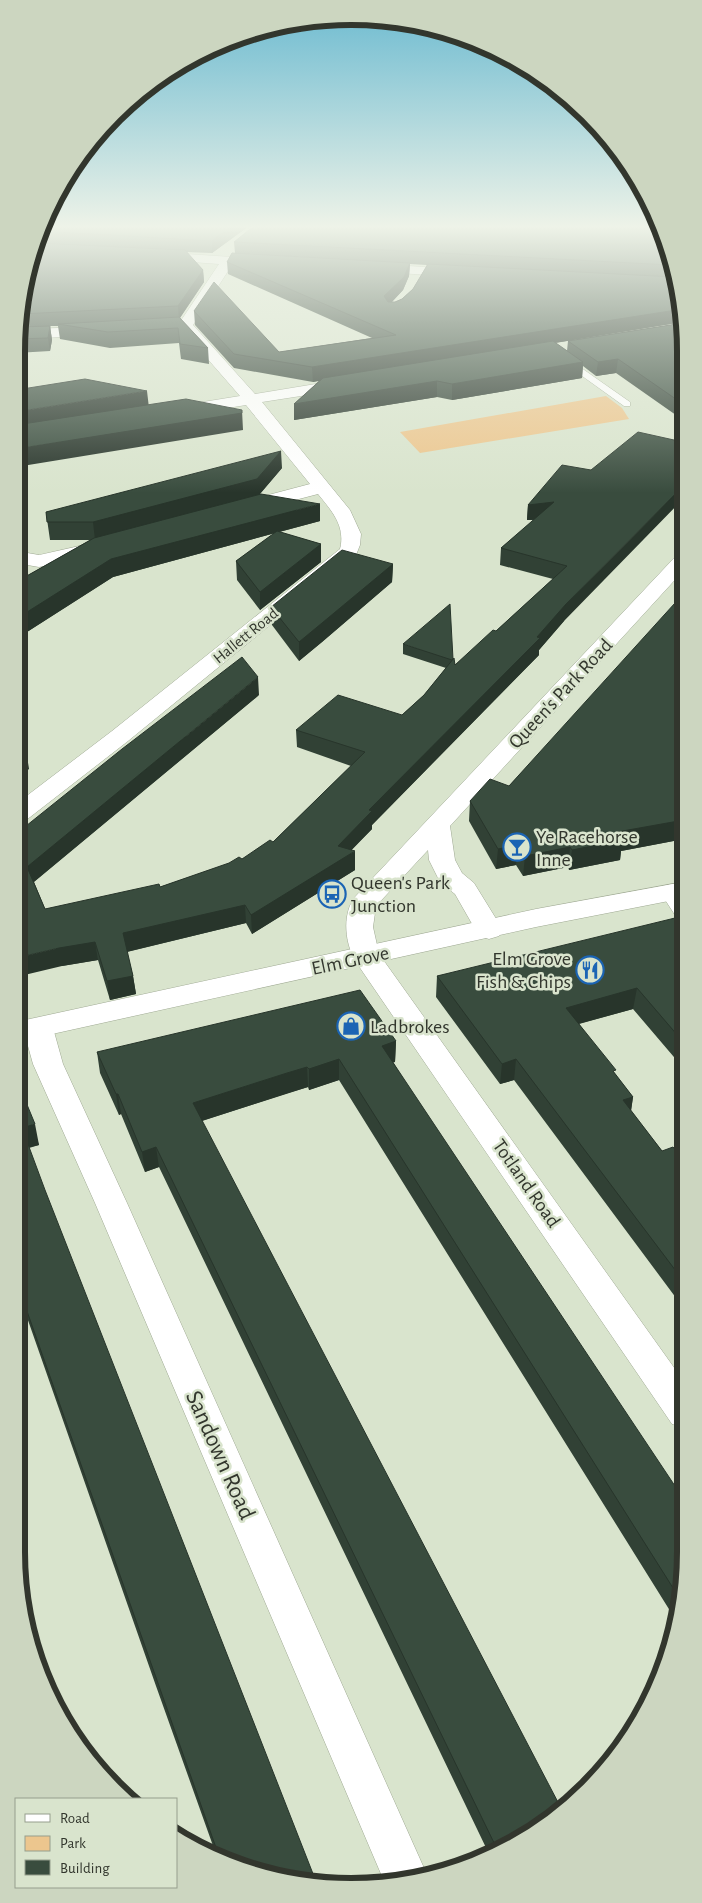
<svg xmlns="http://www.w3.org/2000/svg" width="702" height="1903" viewBox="0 0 702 1903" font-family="'Alegreya Sans',sans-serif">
<rect width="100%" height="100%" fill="#d9e4cd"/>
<!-- green -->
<path fill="#ecc68e" d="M606 396 622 408 629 419 420 453 400 432Z"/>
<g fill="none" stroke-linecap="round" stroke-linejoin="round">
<!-- lane casing -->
<g stroke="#9fa993" stroke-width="1">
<path id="lane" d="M567 358 630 402V406H624L564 363 563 361Z"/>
</g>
<!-- street casing -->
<g stroke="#9fa993" stroke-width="1">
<path id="street" d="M156 252 247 258 249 261 247 264 232 265 193 325 255 394 346 379 352 381 354 384 352 387 346 389 262 402 350 510 361 534 360 545 356 555 128 741 25 821 16 823V804L112 731 340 549C346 526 331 510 318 494L245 513 238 511 236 507 238 503 310 484 246 405 178 416 172 415 170 411 172 407 178 406 240 396 178 325 219 264 151 259 149 256Z
M373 264 460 269 467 273 460 277 368 271 366 268 368 265Z
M97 326 102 328 105 331 102 334 18 340 19 330Z
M93 543 100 545 103 549 100 553 39 567 16 563V551L39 555Z
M683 554V571L450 826 455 860 462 873 474 883 503 930 499 936 489 939 479 936 455 894 442 884 438 878 429 860 428 850 376 906 373 927 379 954 685 1383V1428L672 1424 356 962C345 944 342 916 354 898L676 556Z
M673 884 682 886 684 889V918L675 915 660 892 664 886Z
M38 1018 48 1021 53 1028 63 1064 127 1203 428 1877 417 1880 384 1881 95 1203 33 1064 23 1028 28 1021Z"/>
</g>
<!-- secondary casing -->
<g stroke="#9fa993" stroke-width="1">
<path id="secondary" d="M684 882V898L536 927 16 1042V1022L536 909Z"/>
</g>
<!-- lane -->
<use href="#lane" fill="#fff" fill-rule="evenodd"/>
<!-- street -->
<use href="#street" fill="#fff" fill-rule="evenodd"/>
<!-- secondary -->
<use href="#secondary" fill="#fff" fill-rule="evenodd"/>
</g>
<!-- wall -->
<path fill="#314135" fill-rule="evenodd" d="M42 226H249L212 253 186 252 203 270 204 282 180 318 208 348 209 364 181 359 179 343 110 348 60 339 58 326H50L52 340 50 351 16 353 28 264Z
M658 226 683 307V322L555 343 567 351 568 341 683 323V420L616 373 596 376 583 366 582 378 452 400 437 397 294 420V404L320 380 313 382 234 368 195 325 194 311 279 352 372 338 228 274 227 262 235 253 234 242ZM410 264 427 265 413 289 402 299 395 302H392L403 290 409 276Z
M282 468 260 494 320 521 279 532 321 544V562L260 610 237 580 236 561 275 533 113 577 16 639V582L90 540H50L46 512Z
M591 470 564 621 539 650V655L372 825V829L351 850 355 870 252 934 246 923 127 952 133 976 136 994 110 1000 98 960 62 966 16 834 259 695 34 882 45 909 160 887 242 859 273 842 351 766 297 747 296 730 402 715 424 695 446 668 403 654V644L453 659 455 665 496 631 553 579 500 565 501 548 534 520H527L528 505Z
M16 506 21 507 24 525 23 540H16Z
M393 564 392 582 322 642 299 661 272 625 271 607Z
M679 606 684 607V839L621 851 620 860 569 870 568 867 523 876 516 865 496 869 469 821 470 801 509 786Z
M684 928 685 1070 633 1009 579 1024 615 1074 633 1097 631 1111 662 1151 685 1161V1310L514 1080 500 1084 436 997 437 976Z
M396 1041 395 1062H393L686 1552 677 1622 339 1080 309 1090 308 1087 288 1093 202 1121 537 1830 490 1856 159 1167 145 1172 121 1114 119 1115 100 1073 97 1052Z
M16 1078 39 1145 29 1148 244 1869 217 1857 156 1686 16 1286Z"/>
<!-- shaded-wall -->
<path fill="#28352b" d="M231 226H249L212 253V241Z
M410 263 409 276 403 290 384 310V296Z
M203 270 204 282 179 319 178 306Z
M683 309V322L313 382 312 367Z
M50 326 52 340 50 351 48 338Z
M618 359 616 373 596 376 598 362Z
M583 362 582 378 452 400V384Z
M437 381V397L294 420V404Z
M147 391 149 408 16 429V412Z
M242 410 243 430 16 467V449Z
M281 451 282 468 258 496 95 540 93 522Z
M683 486V499L564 621 539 650V655L372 825V829L343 859 355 851V870L252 934 251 915 338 846 369 810 537 637 566 604Z
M554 502 552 518 527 520 528 505Z
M320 504V521L113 577 16 639V619L111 559Z
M21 507 24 525 23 540 20 522Z
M321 544V562L260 610V592Z
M393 564 392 582 322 642 299 661V642Z
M258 677 259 695 30 885 27 867Z
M26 750 29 769 16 779V757Z
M684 820V839L621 851 620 860 569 870 572 850 617 832Z
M518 845 516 865 496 869 498 849Z
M570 847 568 867 523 876 525 856Z
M245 905 246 923 126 952 123 933Z
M95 942 98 960 62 966 16 977V958L59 948Z
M133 976 136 994 110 1000 107 981Z
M637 988 633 1009 563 1028 566 1008Z
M396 1041 395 1062 381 1066 382 1046Z
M339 1059V1080L309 1090V1069Z
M516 1059 514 1080 500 1084 502 1064Z
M307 1067 308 1087 195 1123 193 1103Z
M116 1094H118L121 1114 119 1115Z
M633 1097 630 1117 623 1100Z
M35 1124 39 1145 26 1148 22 1128Z
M156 1147 159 1167 145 1172 142 1152Z"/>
<!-- building -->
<path fill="#394c3e" stroke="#28352b" d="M42 226H231L212 241 40 231Z
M254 226H658L670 265 234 242Z
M36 243 185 250 203 270 178 306 21 314 28 264Z
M232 253 410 263 404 277 384 296 388 302H395L402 299 413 289 428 264 674 277 683 309 312 367 234 354 194 311 214 282 279 352 396 335 227 262Z
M179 317 208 348 180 344 178 328 108 332 58 324Z
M683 323V404L618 359 598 362 568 341Z
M50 326 48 338 18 339 19 327Z
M553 341 583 362 452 384 437 381 294 404 323 378Z
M85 379 147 391 16 412V390Z
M186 399 242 410V413L16 449V425Z
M638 432 683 442V486L566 604 537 637 540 638 369 810 372 811 338 846 355 851 251 915 245 905 123 933 133 976 107 981 95 942 59 948 16 958V834L122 749 242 657 258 677 27 867 45 909 159 884 160 887 229 863 239 857 242 859 270 840 273 842 365 752 296 730 338 695 402 715 424 695 454 658 455 665 493 630 496 631 567 566 501 548 554 502 528 505 562 465 591 470Z
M281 451 257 479 93 522H47L46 512Z
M261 494 320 504 111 559 16 619V582L94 538Z
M16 506 21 507 20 522H16Z
M277 531 321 544 260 592 236 561Z
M342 550 393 564 322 623 299 642 271 607Z
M675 603 679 606 684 607V820L617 832 623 840 572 850 570 847 525 856 518 845 498 849 470 801 490 779 509 786Z
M450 604 453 659 452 660 403 644Z
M16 737 26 750 16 757Z
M675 918 684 928 685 1044 637 988 566 1008 616 1070 613 1071 633 1097 623 1100 662 1151 673 1147 685 1161V1283L516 1059 502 1064 437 976Z
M360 990 396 1041 382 1046 675 1486 686 1500V1552L680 1599 339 1059 309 1069 307 1067 287 1073 193 1103 561 1808 537 1830 498 1851 156 1147 142 1152 118 1094H116L97 1052Z
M16 1078 35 1124 22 1128 45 1190 317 1884H307L244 1869 220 1859 153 1669 16 1280Z"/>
<!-- sky -->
<linearGradient id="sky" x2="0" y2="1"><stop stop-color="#6bbad0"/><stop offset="0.46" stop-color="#eef3e8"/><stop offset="1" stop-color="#eef3e8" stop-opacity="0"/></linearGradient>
<rect width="702" height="493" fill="url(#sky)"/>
<!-- icons -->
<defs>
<g id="bar-ring" transform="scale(1.4375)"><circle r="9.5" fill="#d9e4cd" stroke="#1b64b4" stroke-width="1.5"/><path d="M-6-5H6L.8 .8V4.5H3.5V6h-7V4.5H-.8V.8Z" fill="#1b64b4"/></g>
<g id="bus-ring" transform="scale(1.4375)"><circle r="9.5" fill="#d9e4cd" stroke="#1b64b4" stroke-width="1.5"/><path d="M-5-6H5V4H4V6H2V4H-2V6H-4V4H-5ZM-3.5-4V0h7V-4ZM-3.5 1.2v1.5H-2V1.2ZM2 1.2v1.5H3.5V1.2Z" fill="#1b64b4"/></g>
<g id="restaurant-ring" transform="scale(1.4375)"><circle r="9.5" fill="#d9e4cd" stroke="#1b64b4" stroke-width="1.5"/><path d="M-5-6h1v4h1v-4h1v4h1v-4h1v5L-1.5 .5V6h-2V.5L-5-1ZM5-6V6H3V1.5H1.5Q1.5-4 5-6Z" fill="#1b64b4"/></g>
<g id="shop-ring" transform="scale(1.4375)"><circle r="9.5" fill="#d9e4cd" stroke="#1b64b4" stroke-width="1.5"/><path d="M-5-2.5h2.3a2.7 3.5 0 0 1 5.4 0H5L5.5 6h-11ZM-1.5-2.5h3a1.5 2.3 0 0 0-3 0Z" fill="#1b64b4"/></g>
</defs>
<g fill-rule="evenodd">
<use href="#bar-ring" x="517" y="847"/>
<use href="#bus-ring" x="332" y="894"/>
<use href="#restaurant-ring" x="590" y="970"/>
<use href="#shop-ring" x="351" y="1026"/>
</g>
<g text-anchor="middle" stroke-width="5" stroke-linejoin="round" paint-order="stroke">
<!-- far-street labels -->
<g font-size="16" fill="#32362d" stroke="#d9e4cd">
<text transform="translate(245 635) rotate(-39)" y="6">Hallett Road</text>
</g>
<!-- street labels -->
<g font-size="20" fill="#32362d" stroke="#d9e4cd">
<text transform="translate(560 693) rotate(-47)" y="7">Queen's Park Road</text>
<text transform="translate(350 960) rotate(-12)" y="7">Elm Grove</text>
<text transform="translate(527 1183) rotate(55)" y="7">Totland Road</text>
</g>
<!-- poi labels -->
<g font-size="20" fill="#32362d" stroke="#d9e4cd" text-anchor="start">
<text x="536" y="843">Ye Racehorse<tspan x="536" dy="23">Inne</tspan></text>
<text x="351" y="889">Queen's Park<tspan x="351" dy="23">Junction</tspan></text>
<text x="571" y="965" text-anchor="end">Elm Grove<tspan x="571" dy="23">Fish &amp; Chips</tspan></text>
<text x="370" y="1033">Ladbrokes</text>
</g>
<!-- near-street labels -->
<g font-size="24" fill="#32362d" stroke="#d9e4cd">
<text transform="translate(221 1455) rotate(66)" y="8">Sandown Road</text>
</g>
</g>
<!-- crop -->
<path d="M0 0H702V1903H0ZM351 25H351A326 326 0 0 1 677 351V1552A326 326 0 0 1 351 1878H351A326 326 0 0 1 25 1552V351A326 326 0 0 1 351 25Z" fill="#ccd6c0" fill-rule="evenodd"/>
<path fill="none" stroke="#32362d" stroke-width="6" d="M351 25H351A326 326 0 0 1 677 351V1552A326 326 0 0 1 351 1878H351A326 326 0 0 1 25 1552V351A326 326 0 0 1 351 25Z"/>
<!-- legend -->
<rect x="15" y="1798" width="162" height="90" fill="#d9e4cd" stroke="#969e8d"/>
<rect x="25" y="1814" width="25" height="8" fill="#ffffff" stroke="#969e8d"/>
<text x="60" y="1823" font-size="15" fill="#32362d">Road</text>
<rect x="25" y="1836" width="25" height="15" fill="#ecc68e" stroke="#969e8d"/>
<text x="60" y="1848" font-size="15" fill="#32362d">Park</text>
<rect x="25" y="1860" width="25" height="15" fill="#394c3e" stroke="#969e8d"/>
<text x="60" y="1873" font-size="15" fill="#32362d">Building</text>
</svg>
